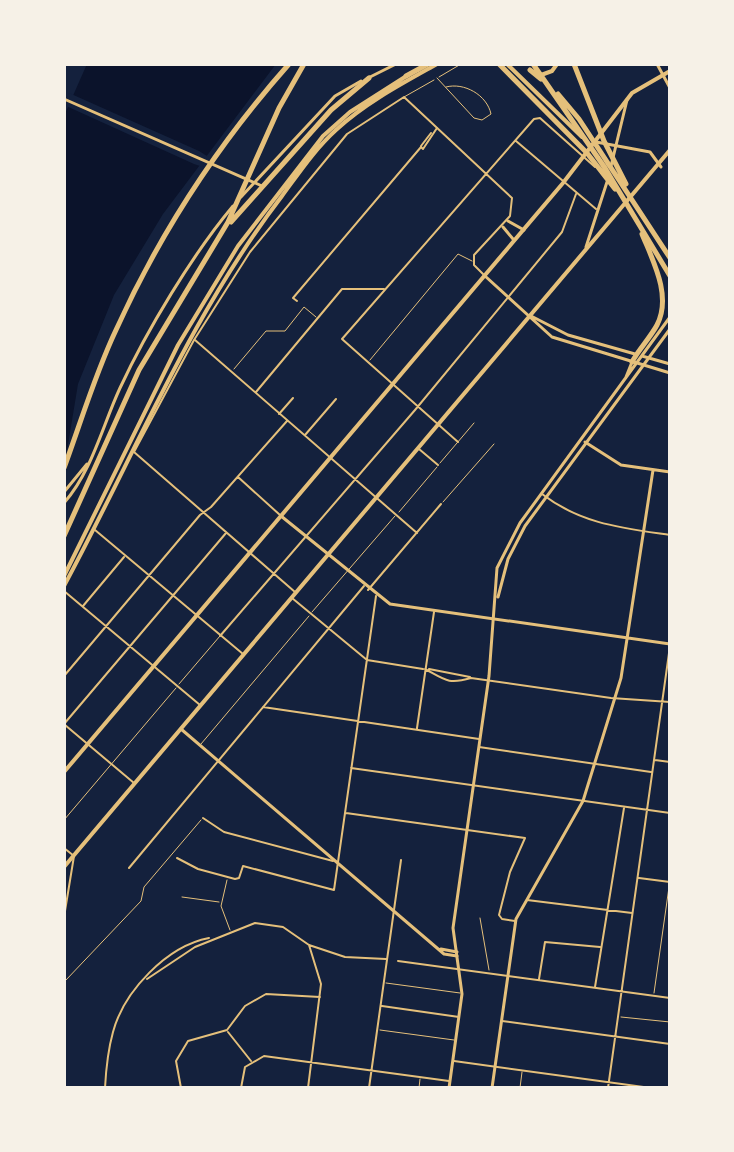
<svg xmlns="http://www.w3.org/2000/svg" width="734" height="1152" viewBox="0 0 734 1152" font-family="'IBM Plex Sans',sans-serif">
<rect width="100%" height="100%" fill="#14213d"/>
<!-- water -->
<path fill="#0b132b" d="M87 64H276L163 214 114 295 78 384 64 469V116Z"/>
<!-- pier -->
<path fill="#14213d" d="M69 93 199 151 210 158 203 167 194 164 64 105Z"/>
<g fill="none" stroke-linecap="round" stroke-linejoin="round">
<!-- service -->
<path stroke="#e5c07b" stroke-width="1" d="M439 77 461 64
M437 78 474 118 482 120 491 114C487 95 464 82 446 87
M404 97 434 80
M370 360 458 254 472 261
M234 369 266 331H285L304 307 316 317
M440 463 474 423
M443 502 494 444
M399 512 437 467
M312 612 395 516
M179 684 220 636
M201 744 309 616
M64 820 176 688
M227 880 221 906 230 930
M182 897 219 902
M480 918 489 970
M66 980 141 901 144 887 201 820
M386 983 460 993
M654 993 670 880
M621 1017 670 1022
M380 1030 454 1040
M419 1088 420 1079
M520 1088 522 1072"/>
<!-- pedestrian -->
<path stroke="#e5c07b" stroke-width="2" d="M421 146 431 133
M297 301 293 298 421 147 423 149 437 128"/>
<!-- minor -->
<path stroke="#e5c07b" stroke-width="2" d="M516 141 596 209
M195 340 417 533
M256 392 342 289H384
M279 414 293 398
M305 435 336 399
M458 442 342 339 534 119 540 118 595 167
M419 449 438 465
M238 477 280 515
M542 494C581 524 622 528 670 535
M95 530 243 654
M368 590 441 504
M64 591 200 705
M295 592 134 452 194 340 250 252 347 134 404 97 512 198 510 216 474 255V265L483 274
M292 598 367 660 423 669
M83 606 124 557
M220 636 415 410 562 232 576 194
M425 669C444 679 447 685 471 678L611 698 670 702
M429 669 470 677
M64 676 200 515 211 507 287 421
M263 707 479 739
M64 724 226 533
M65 725 134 783
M417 728 434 612
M479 747 651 772
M655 760 670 762
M351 768 670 813
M346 813 525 838 510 872 499 915 502 919 515 921
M203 818 224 832 333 861
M64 848 74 856 64 917
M177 858 198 869 235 879 239 878 243 866 334 890 376 596
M129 868 364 586
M639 878 670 882
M527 900 632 913
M398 961 670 998
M147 979 195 947 255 923 283 927 309 945 345 957 386 959
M539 979 545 942 600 947
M595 987 624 808
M382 1006 459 1017
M502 1021 670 1044
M228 1032 251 1061
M454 1061 651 1088
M105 1088C106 1069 108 1050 113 1032 124 991 167 946 209 938
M181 1088 176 1061 188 1041 227 1030 245 1006 266 994 320 997
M241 1088 245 1067 264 1056 449 1081
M308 1088 321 984 309 945
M369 1088 401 860
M608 1088 670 646"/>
<!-- tertiary -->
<path stroke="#e5c07b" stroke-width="3" d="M585 442 621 465 670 472
M281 516 390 604 670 644
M181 729 444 954 457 956
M441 949 457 952
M492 1088 516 919 583 801 621 678 653 470"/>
<!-- secondary -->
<path stroke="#e5c07b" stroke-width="3" d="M657 64 670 88
M368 78 396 64
M64 99 262 186
M596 142 650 152 661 167
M611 166 627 100
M241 197 335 96 361 81
M508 221 524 230
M503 227 513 239
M586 247 607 182
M485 276 552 337 670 373
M531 316 568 335 635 354
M642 356 670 364
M626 377 632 362
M64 492 87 464
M64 503C92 471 102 427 120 388 147 330 192 255 233 206
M498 597 508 559 525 526 670 329
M449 1088 462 994 453 928 489 676 497 568 520 523 670 317"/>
<!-- primary -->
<path stroke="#e5c07b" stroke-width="4" d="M507 64 582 137
M64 772 563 183 632 93 670 71
M64 867 670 150"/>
<!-- trunk -->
<path stroke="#e5c07b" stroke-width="4" d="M541 75 552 71 557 64
M64 576 178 345 238 246 323 136 350 112 408 75
M64 586C135 454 190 316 282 196 299 173 315 149 336 130 365 103 403 83 437 64"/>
<!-- motorway -->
<path stroke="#e5c07b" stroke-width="5" d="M499 64 587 153 615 189
M533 64 605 168 670 276
M574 64 604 141 626 184
M530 70 541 79
M406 76 428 64
M558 94 579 119 670 258
M231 222 331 110 369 78
M632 362C639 349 650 338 657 325 672 296 653 261 642 234
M64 468C81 422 95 374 116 330 160 233 219 143 289 64
M64 536 139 370 228 222 279 108 304 64"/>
<!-- rail -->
<path stroke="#918062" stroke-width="2" d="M64 65V64"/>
</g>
<!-- border -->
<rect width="734" height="1152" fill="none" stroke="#f6f1e7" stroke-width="132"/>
</svg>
